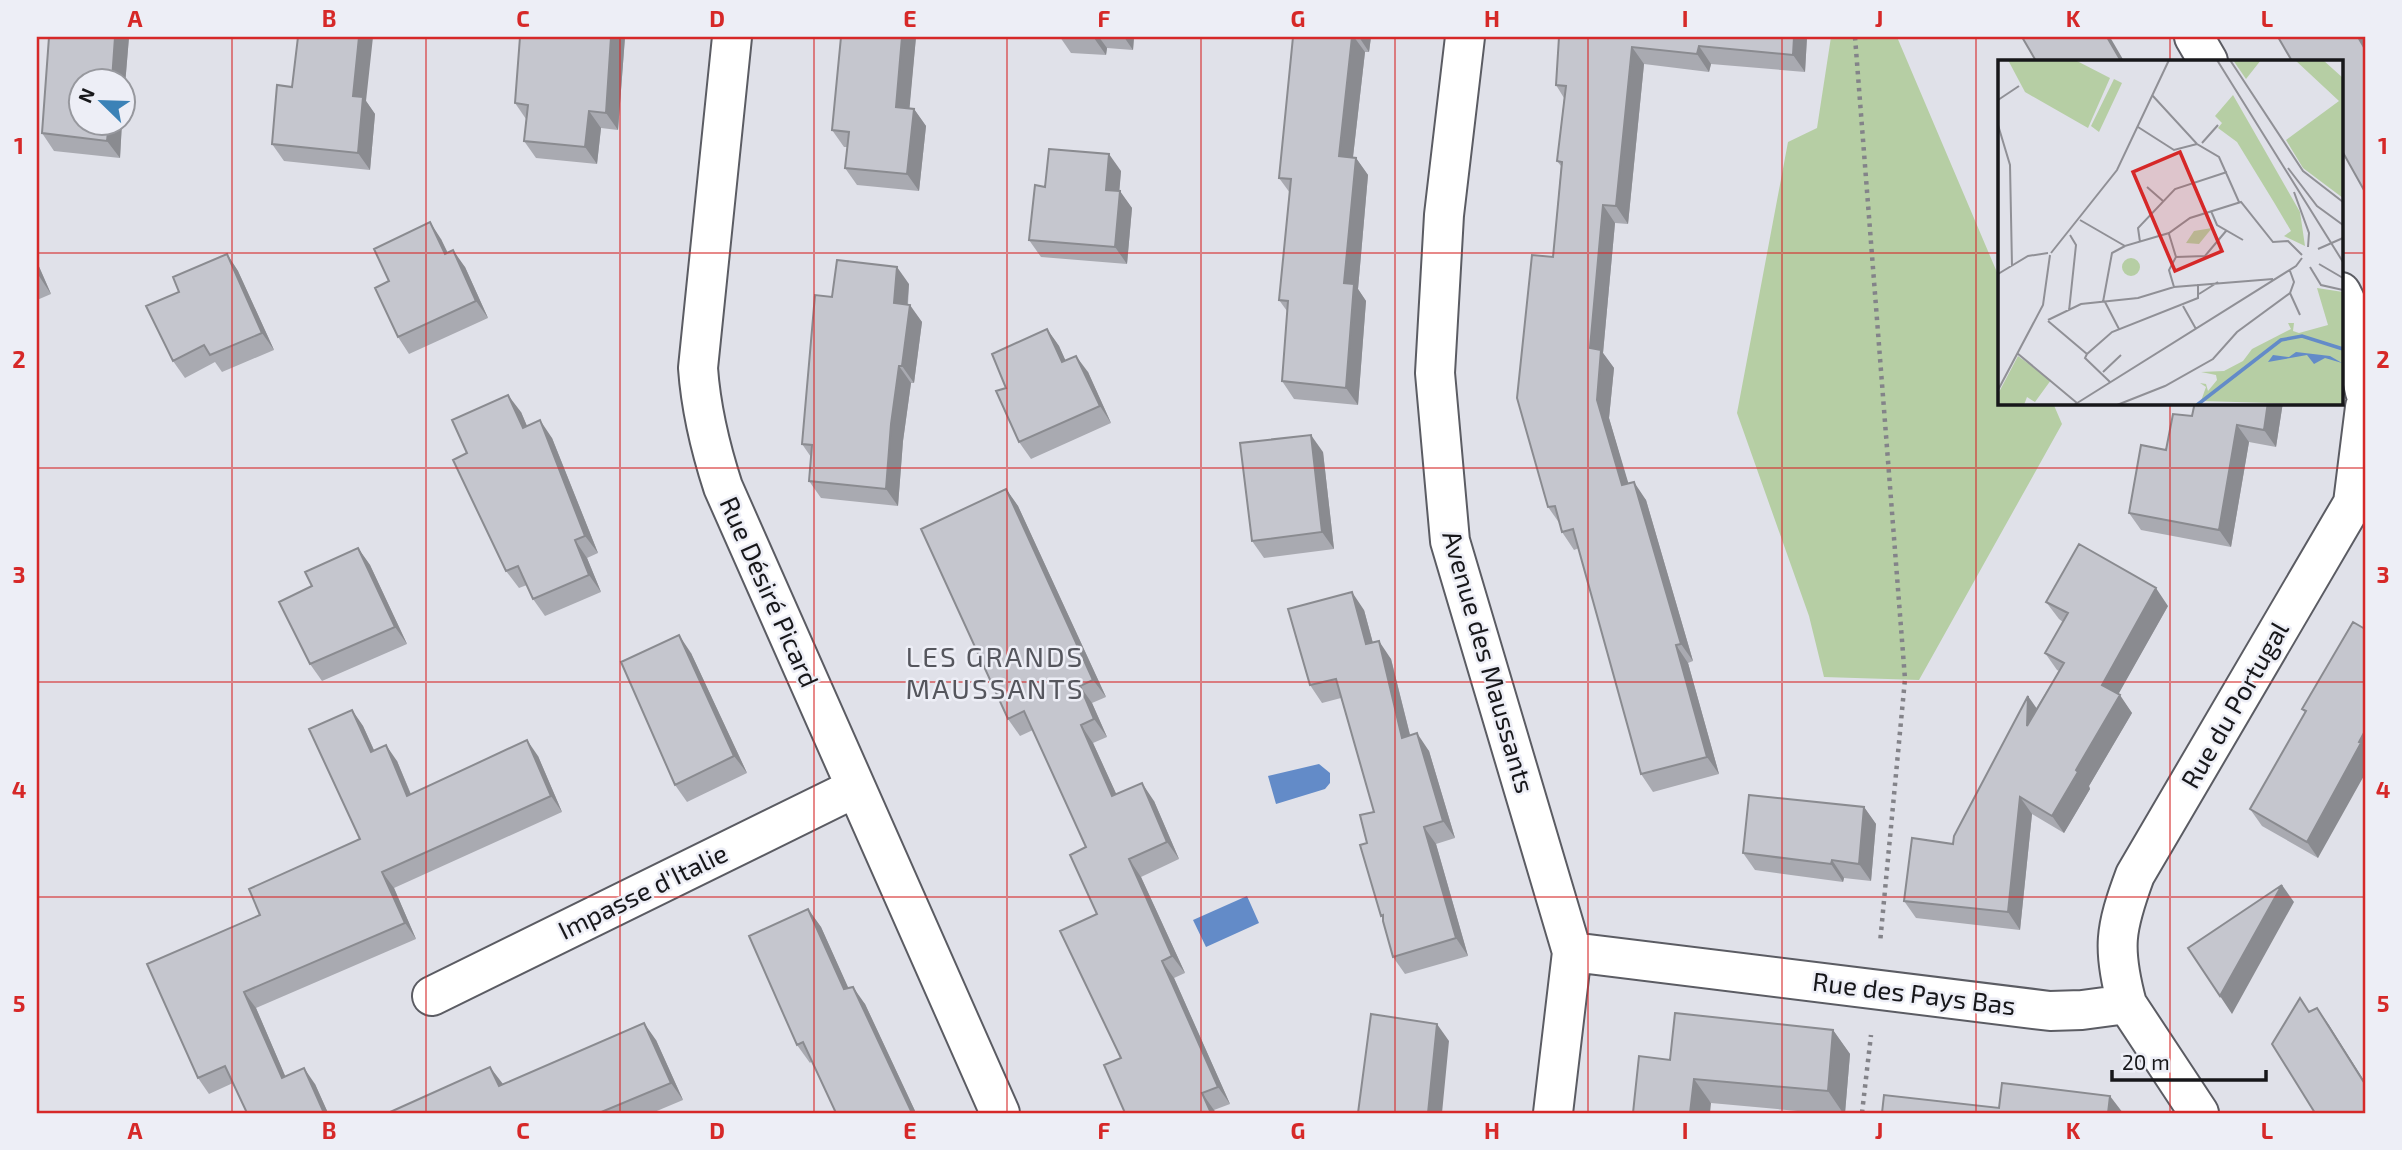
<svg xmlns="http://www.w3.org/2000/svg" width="2402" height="1150" viewBox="0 0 2402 1150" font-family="'Exo 2',sans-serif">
<rect width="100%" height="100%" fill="#e0e1e9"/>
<!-- green -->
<path fill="#b6cea4" d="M1831 37H1897L1999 277 2000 402 2053 403 2062 424 1919 680 1824 677 1809 616 1737 413 1788 142 1817 128Z"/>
<!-- water -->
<path fill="#638bc8" d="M1319 764 1330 773V783L1325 789 1276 804 1268 776Z
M1247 896 1259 923 1206 947 1193 920Z"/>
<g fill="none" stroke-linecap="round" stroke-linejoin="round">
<!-- minor casing -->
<g stroke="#5b5c63" stroke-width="42">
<path id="minor" d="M732 37 698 368C701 410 710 447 723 487L1000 1113
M1465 37 1444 215 1435 373 1450 541 1572 952 1553 1113
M2194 37 2208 61
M2341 292 2345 300 2365 392
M1572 952 2050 1011 2082 1010 2127 1004 2199 1113
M432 996 855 788
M2127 1004C2112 948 2115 929 2135 875L2353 503 2365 407"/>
</g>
<!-- path -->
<path stroke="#838389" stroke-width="4.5" stroke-dasharray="3.5 5" stroke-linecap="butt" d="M1855 37 1905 679 1880 943
M1862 1113 1871 1035"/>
<!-- minor -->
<use href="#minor" stroke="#fff" stroke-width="38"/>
</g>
<!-- wall -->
<path fill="#a9aab1" d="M49 37H129L122 121V80V122L120 158 54 151 42 133Z
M625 37 618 130 601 128 597 164 536 158 524 141 526 119 515 103Z
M916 37 909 109H914L926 126 919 191 857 185 845 168 847 147H844L832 130Z
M1060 37H1134L1133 50 1107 48 1106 55 1071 53Z
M1293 37H1371L1369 52H1365L1353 157 1356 158 1368 175 1358 289 1366 301 1358 405 1294 399 1282 381 1287 311 1279 300 1290 193 1279 178Z
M1559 37H1807L1805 72 1711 64 1709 72 1644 64 1628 224 1615 223 1603 353 1614 368 1609 418 1628 484 1646 500 1693 661 1688 663 1719 774 1653 792 1641 774 1579 548 1574 550 1562 532 1560 524 1548 507 1553 257 1561 166 1557 161 1564 98 1556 85Z
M292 87 366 101 375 114 370 170 284 161 272 144Z
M1121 171 1119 191 1132 208 1127 264 1041 257 1029 240 1045 187Z
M441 239 448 253 465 267 488 318 409 354 398 337Z
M227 254 238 271 274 350 222 372 215 362 185 378 173 361 179 292Z
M37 262 51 294 37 300Z
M909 284 908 305 922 322 914 383H911L903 441 898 506 821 498 809 481 811 457 802 444 832 297Z
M1047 329 1059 346 1065 360 1088 372 1111 423 1031 459 1019 442 1006 388Z
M2195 402H2283L2276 447 2249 442 2231 547 2141 530 2129 513 2192 416Z
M521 412 527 426 552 438 598 553 587 558 601 592 545 616 533 599 527 585 519 588 506 571 467 453Z
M1323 452 1334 549 1264 558 1252 541Z
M1006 489 1018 506 1106 697 1092 703 1107 737 1093 743 1116 794 1154 801 1179 859 1141 877 1185 973 1174 978 1230 1104 1214 1110 1216 1113H1125L1121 1058 1086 847 1033 730 1020 736 1008 719Z
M358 548 370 565 407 644 322 681 310 664 312 586Z
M2046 602 2168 606 2118 694 2132 713 2089 786 2090 789 2064 833 2032 814 2020 930 1916 918 1904 901 1953 844 2059 671 2057 670 2045 653 2063 622 2059 619Z
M1364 610 1373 643 1391 659 1410 735 1429 751 1455 838 1436 844 1468 956 1405 974 1393 957 1383 918 1381 916 1367 843 1374 812 1341 698 1322 703 1310 685Z
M2353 622 2318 858 2262 826 2250 809 2305 713 2302 709Z
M691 653 747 773 687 802 675 785Z
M352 710 363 726 374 750 397 761 411 794 538 756 562 812 394 888 416 939 256 1008 285 1076 315 1084 328 1113H247L233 1083 209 1094 198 1078 260 915 360 839Z
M1864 807 1876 824 1871 881 1844 878 1843 882 1755 870 1743 853Z
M808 909 821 927 848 988 865 1004 916 1113H836L812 1061 810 1063 797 1045Z
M1833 1030 1850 1054 1845 1113H1820L1711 1103 1670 1060Z
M656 1040 683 1100 652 1113H388L503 1085Z"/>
<!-- shaded-wall -->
<path fill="#8a8b90" d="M115 37H129L122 121V80H112Z
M359 37H373L366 101 375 114 370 170 358 153 353 96Z
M611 37H625L618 130 606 113Z
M902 37H916L908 125 896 107Z
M1094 37H1099L1107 48 1106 55 1094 38Z
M1124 37H1134L1133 50Z
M1352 37H1354L1365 52 1351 174 1339 156Z
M1359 37H1371L1369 52Z
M1794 37H1807L1805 72 1793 55Z
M2107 37H2110L2124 61H2121Z
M2358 37H2362L2365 43V49Z
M1699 46 1711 64 1709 72 1697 54Z
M1632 47 1644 64 1628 224 1616 206Z
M914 109 926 126 919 191 907 174Z
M589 111 601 128 597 164 585 147Z
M109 122H122L120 158 107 141Z
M1109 154 1121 171 1118 207 1106 190Z
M1356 158 1368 175 1358 289 1366 301 1358 405 1346 388 1344 283Z
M1120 191 1132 208 1127 264 1115 247Z
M1603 205 1615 223 1603 353 1614 368 1609 418 1634 502 1622 485 1597 400 1590 348Z
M430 222 441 239 456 271 445 254Z
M453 250 465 267 488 318 476 301Z
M227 254 238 271 274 350 262 333Z
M37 262 51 294 39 276 37 272Z
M897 267 909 284 906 320 894 303Z
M910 305 922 322 914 383 902 366Z
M1047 329 1059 346 1074 379 1062 362Z
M1076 356 1088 372 1111 423 1100 406Z
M899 366 911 383 903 441 898 506 886 489 891 424Z
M508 395 521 412 535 445 523 428Z
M2268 402H2283L2276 447 2264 430Z
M540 420 552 438 598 553 585 536Z
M2237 425 2249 442 2231 547 2219 530Z
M1311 435 1323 452 1334 549 1322 532Z
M1634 482 1646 500 1693 661 1681 644Z
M1006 489 1018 506 1106 697 1093 680Z
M575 540 587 558 601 592 589 575Z
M358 548 370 565 407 644 395 627Z
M2156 588 2168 606 2114 702 2102 685Z
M1352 592 1364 610 1378 662 1366 644Z
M679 635 691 653 747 773 734 756Z
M1379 641 1391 659 1415 755 1402 738Z
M1676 645 1688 663 1719 774 1707 757Z
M1080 686 1092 703 1107 737 1094 719Z
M2120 695 2132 713 2089 786 2090 789 2064 833 2052 816 2076 770Z
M2028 696 2040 713 2027 726Z
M352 710 363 726 382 768 371 752Z
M1081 725 1093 743 1125 813 1112 796Z
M2365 731V774L2318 858 2307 842Z
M1417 733 1429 751 1455 838 1443 821Z
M527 740 538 756 562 812 551 796Z
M386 745 397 761 418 812 407 796Z
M1142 783 1154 801 1179 859 1167 842Z
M2020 797 2032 814 2020 930 2008 912Z
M1864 807 1876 824 1871 881 1859 864Z
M1424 827 1436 844 1468 956 1456 938Z
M1129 859 1141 877 1185 973 1172 956Z
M1832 860 1844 878 1843 882 1831 864Z
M382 872 394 888 416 939 405 923Z
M2282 885 2294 902 2232 1014 2220 996Z
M808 909 821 927 857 1007 844 989Z
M1162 961 1174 978 1230 1104 1218 1087Z
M853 987 865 1004 916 1113H912Z
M244 992 256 1008 293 1094 282 1078Z
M2317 1008 2329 1025 2365 1082V1084Z
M644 1023 656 1040 683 1100 671 1083Z
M1437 1024 1449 1041 1442 1113H1428Z
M1833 1030 1850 1054 1845 1113H1843L1828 1091Z
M490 1067 503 1084 512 1104 499 1086Z
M304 1068 315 1084 328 1113H324Z
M1694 1079 1711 1103 1710 1113H1690Z
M1202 1093 1214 1110 1216 1113H1211Z
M2110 1096 2123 1113H2108Z"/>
<!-- building -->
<path fill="#c5c6ce" stroke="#8a8b90" stroke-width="2" d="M49 37H115L112 80H80V122H109L107 141 42 133Z
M298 37H359L353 96 363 97 358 153 272 144 277 85 292 87Z
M520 37H611L606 113 589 111 585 147 524 141 528 105 515 103Z
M841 37H902L896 107 914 109 907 174 845 168 849 132 832 130Z
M1074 37H1094V38Z
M1293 37H1352L1339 156 1356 158 1344 283 1354 284 1346 388 1282 381 1288 301 1279 300 1291 179 1279 178Z
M1559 37H1794L1793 55 1699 46 1697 54 1632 47 1616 206 1603 205 1590 348 1601 350 1597 400 1622 485 1634 482 1681 644 1676 645 1707 757 1641 774 1573 529 1562 532 1555 506 1548 507 1517 398 1532 255 1553 257 1562 162 1557 161 1566 86 1556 85Z
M2022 37H2107L2121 61H2036Z
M2278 37H2358L2365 49V192L2341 149V61H2292Z
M1049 149 1109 154 1106 190 1120 191 1115 247 1029 240 1035 185 1045 187Z
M430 222 445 254 453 250 476 301 398 337 375 288 389 281 374 249Z
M227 254 262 333 210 355 204 345 173 361 146 306 179 292 173 277Z
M837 260 897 267 894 303 910 305 902 366H899L891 424 886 489 809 481 812 445 802 444 815 295 832 297Z
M1047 329 1062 362 1076 356 1100 406 1019 442 996 391 1006 388 992 354Z
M508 395 523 428 540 420 585 536 575 540 589 575 533 599 518 566 506 571 453 460 467 453 452 420Z
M2195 402H2268L2264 430 2237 425 2219 530 2129 513 2141 445 2166 450 2173 414 2192 416Z
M1311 435 1322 532 1252 541 1240 443Z
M1006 489 1093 680 1080 686 1094 719 1081 725 1112 796 1142 783 1167 842 1129 859 1172 956 1162 961 1218 1087 1202 1093 1211 1113H1125L1104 1065 1121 1058 1060 931 1097 914 1070 855 1086 847 1024 711 1008 719 921 529Z
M2079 544 2156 588 2102 685 2120 695 2076 770 2078 772 2052 816 2020 797 2008 912 1904 901 1912 838 1953 844 1954 836 2028 696 2027 726 2064 663 2045 653 2068 613 2046 602Z
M358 548 395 627 310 664 279 602 312 586 305 572Z
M1352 592 1366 644 1379 641 1402 738 1417 733 1443 821 1424 827 1456 938 1393 957 1383 921V915L1381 916 1360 845 1367 843 1360 815 1374 812 1336 679 1310 685 1288 609Z
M2353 622 2365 629V731L2359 742 2361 743 2307 842 2250 809 2306 711 2302 709Z
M679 635 734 756 675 785 621 662Z
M352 710 371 752 386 745 407 796 527 740 551 796 382 872 405 923 244 992 282 1078 304 1068 324 1113H247L225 1066 198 1078 147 964 260 915 249 889 360 839 309 729Z
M1749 795 1864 807 1859 864 1832 860 1831 864 1743 853Z
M2282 885 2220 996 2188 948Z
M808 909 844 989 853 987 912 1113H836L803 1042 797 1045 749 936Z
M2300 998 2309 1012 2317 1008 2365 1084V1113H2315L2272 1044Z
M1675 1013 1833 1030 1828 1091 1694 1079 1690 1113H1633L1639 1056 1670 1060Z
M1371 1014 1437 1024 1428 1113H1358Z
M644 1023 671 1083 599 1113H388L490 1067 499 1086Z
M2002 1083 2110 1096 2108 1113H1882L1884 1095 1999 1108Z"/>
<!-- grid -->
<path fill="none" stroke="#d62828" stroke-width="2" stroke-opacity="0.55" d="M232 37V1113M426 37V1113M620 37V1113M814 37V1113M1007 37V1113M1201 37V1113M1395 37V1113M1588 37V1113M1782 37V1113M1976 37V1113M2170 37V61M37 253H2000M2341 253H2365M2170 402V1113M37 468H2365M37 682H2365M37 897H2365"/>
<g text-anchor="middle" stroke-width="5" stroke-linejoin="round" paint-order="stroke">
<!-- street labels -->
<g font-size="26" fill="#17171a" stroke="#edeef6">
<text transform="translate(769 592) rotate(66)" y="9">Rue Désiré Picard</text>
<text transform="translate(1488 662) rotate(74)" y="9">Avenue des Maussants</text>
<text transform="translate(2235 705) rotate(-60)" y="9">Rue du Portugal</text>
<text transform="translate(643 892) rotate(-26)" y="9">Impasse d'Italie</text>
<text transform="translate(1914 994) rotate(7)" y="9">Rue des Pays Bas</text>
</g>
<!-- neighbourhood labels -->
<g font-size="28" letter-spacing="2" fill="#55565d" stroke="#edeef6">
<text x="995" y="667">LES GRANDS<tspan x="995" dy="32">MAUSSANTS</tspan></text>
</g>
</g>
<!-- overview -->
<g transform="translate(1998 60)">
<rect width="345" height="345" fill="#e0e1e9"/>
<path d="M10 0H77L112 18 90 68 27 32ZM235 0H263L248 19ZM297 0H325L345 18V138L305 108 288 80 341 41ZM116 19 124 23 101 72 93 66ZM235 35 302 152 307 186 286 176 293 171 277 144 239 82 220 68 224 63 217 56ZM214 168 201 184 188 183 196 171ZM124 207a9 9 0 1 1 18 0a9 9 0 1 1-18 0ZM319 228 345 232V345L203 341 208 327 202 323 208 324 210 331 219 320 218 315 203 312 226 311 245 301 254 289 293 269 290 263H296L295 271 301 273 330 265ZM20 296 53 320 37 342 29 337 26 345H0V334Z" fill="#b6cea4"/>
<path d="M298 292 332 296 344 303 327 298 316 304 309 295 270 302 275 295 291 297Z" fill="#638bc8"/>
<path fill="none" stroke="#638bc8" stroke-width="3.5" d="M199 345 283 280 304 276 345 289"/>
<path fill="none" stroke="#909096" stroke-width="2" d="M219 0 345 202M232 0 305 111 345 142M154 35 199 84 221 97 241 142M0 40 21 26M0 65 12 105 14 206M140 67 176 90 199 84M204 83 220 65M290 108 319 146 345 165M149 127 165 141M296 132 311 173 310 187M213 151 219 165 245 180M82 160 127 186 171 173 192 158 243 142 275 182 290 181 304 195M171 174 178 197 171 210 176 227M142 182 140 168 177 129 229 112M320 189 345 178M53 193 119 110 171 0M178 197 207 196 228 171M321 204 345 218M312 207 323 225 345 230M0 214 30 196 50 193M292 233 302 255M201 234 220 222M105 242 114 193 127 186M107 242 121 269M185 246 198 269M71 251 78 185 72 175M50 260 83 244 140 238 176 227 275 219M50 261 89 294 87 298 112 322M19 293 79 343M89 294 114 272 200 238V224M105 312 123 295M0 330 45 245 52 195M76 345 298 206 304 198M119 345 167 326 215 299 239 272 292 233 296 222 292 211"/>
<path fill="#d62828" fill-opacity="0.15" stroke="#d62828" stroke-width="3.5" d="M182 92 224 191 177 211 135 112Z"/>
<rect width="345" height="345" fill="none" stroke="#17171a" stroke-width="3.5"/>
</g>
<!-- border -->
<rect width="2402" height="1150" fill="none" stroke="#edeef6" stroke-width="77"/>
<!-- north arrow -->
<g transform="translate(102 102) rotate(293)"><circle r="33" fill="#edeef6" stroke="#97989e" stroke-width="2"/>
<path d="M0-5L12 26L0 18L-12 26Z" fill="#3b82b7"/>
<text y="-10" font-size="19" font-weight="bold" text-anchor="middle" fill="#17171a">N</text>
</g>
<!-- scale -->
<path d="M2112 1070v10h154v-10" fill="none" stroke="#17171a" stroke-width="3.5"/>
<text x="2122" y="1070" font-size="21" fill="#17171a" stroke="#edeef6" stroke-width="5" paint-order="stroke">20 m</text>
<rect x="38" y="38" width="2326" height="1074" fill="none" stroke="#d62828" stroke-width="2.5"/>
<g font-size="23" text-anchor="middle" font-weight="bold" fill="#d62828">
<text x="135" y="27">A</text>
<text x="329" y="27">B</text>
<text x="523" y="27">C</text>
<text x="717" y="27">D</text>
<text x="910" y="27">E</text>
<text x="1104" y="27">F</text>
<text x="1298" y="27">G</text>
<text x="1492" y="27">H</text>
<text x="1685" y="27">I</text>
<text x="1879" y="27">J</text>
<text x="2073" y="27">K</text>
<text x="2267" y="27">L</text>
<text x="19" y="154">1</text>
<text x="2383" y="154">1</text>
<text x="19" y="368">2</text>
<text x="2383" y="368">2</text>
<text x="19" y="583">3</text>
<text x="2383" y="583">3</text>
<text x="19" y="798">4</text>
<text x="2383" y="798">4</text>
<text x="19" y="1012">5</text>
<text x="2383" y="1012">5</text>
<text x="135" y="1139">A</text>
<text x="329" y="1139">B</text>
<text x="523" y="1139">C</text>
<text x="717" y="1139">D</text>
<text x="910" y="1139">E</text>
<text x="1104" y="1139">F</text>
<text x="1298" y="1139">G</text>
<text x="1492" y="1139">H</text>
<text x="1685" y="1139">I</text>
<text x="1879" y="1139">J</text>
<text x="2073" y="1139">K</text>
<text x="2267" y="1139">L</text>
</g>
</svg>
